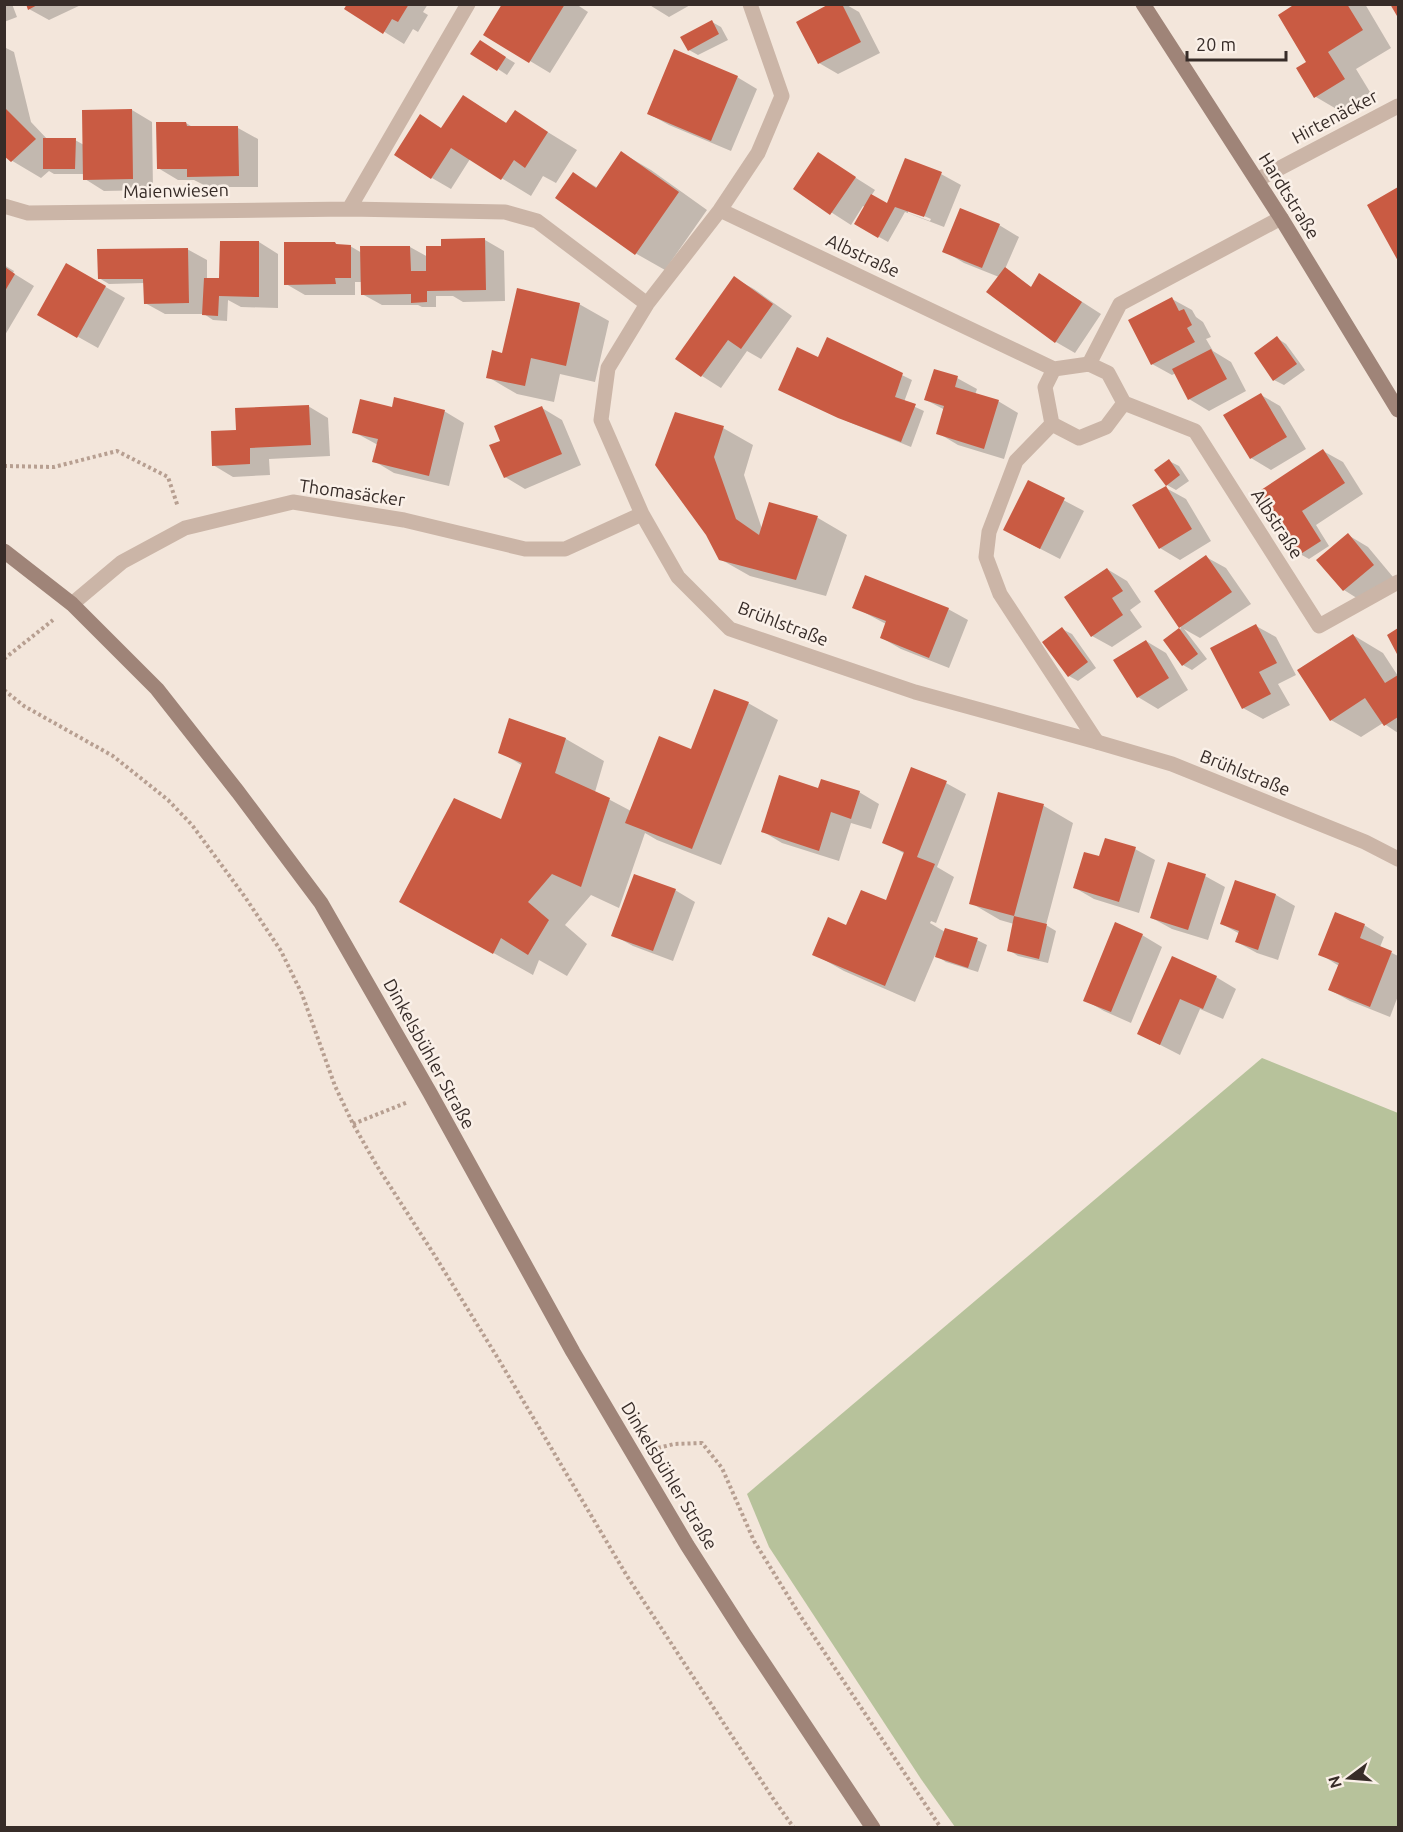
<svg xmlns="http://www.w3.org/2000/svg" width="1403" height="1832" viewBox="0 0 1403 1832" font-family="Ubuntu,sans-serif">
<rect width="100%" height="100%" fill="#f3e6db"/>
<!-- green -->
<path fill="#b7c29b" d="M1262 1058 1398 1113V1827H955L921 1779 769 1547 747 1494Z"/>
<!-- shadow -->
<path fill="#0003" fill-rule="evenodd" d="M4 4H12L17 17 4 22Z
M27 4H83L49 20 29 9Z
M349 4H428L423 12 428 15 418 32 413 29 404 44 346 8Z
M504 4H576L588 12 550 73 485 34Z
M648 4H692L669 17Z
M832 4H845L859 12 880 53 838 74 819 63Z
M1297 4H1365L1391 48 1356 69 1373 97 1345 114 1316 97Z
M712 22 721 27 728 40 698 55 689 50Z
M4 47 14 52 31 122 48 140H75L84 145V111L132 110 152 122 153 190 104 191 85 179 84 174H54L49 171 41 178 4 156Z
M489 47 515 63 507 75 498 69Z
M737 77 757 89 731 151 669 125 649 114Z
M463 97 508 124 515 112 577 150 556 183 543 176 531 196 470 159 451 189 432 178 443 129Z
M186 123 194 128H238L258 139V187H208L194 180H178L158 168Z
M622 153 651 170 707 210 665 270 635 253 574 174 598 188Z
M818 154 875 190 871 196 888 205 941 174 961 185 944 227 905 212 888 242 856 224 865 207 863 206 851 225 795 189ZM908 209 931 219 930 221 908 213Z
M1398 189V258L1369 206Z
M999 225 1019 237 1005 269 1031 287H1059L1101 314 1075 353 1056 342 999 277 964 263 944 251Z
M485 240 504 251 505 301 463 302 453 296H436V307H422L418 305H382L362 294V282H355V295H305L286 284 335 243 340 246H350L362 253 410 247 428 257Z
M259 242 278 254V308L241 307 228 300 227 321 213 320 204 314H165L145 303V283L109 284 99 278 187 249 207 260V279L219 280Z
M4 265 14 271 13 273 34 286 5 335Z
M67 265 125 298 98 348 39 315Z
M734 278 754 289 792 316 761 359 747 351 721 388 702 376Z
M1172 299 1192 310 1196 317 1203 322 1211 337 1206 339 1213 351 1231 362 1246 391 1209 411 1189 399 1176 373 1172 375 1152 364Z
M579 304 609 321 595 382 560 374 554 402 517 394 488 377 503 354Z
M1277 338 1286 344 1305 370 1284 385 1274 380Z
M828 339 912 380 904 402 924 411 911 447 849 422 780 390 819 359Z
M957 378 977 389 975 395 998 401 1018 413 1004 459 958 445 938 433 945 410 926 400Z
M1261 395 1280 406 1306 449 1271 470 1251 458Z
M308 406 328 418 330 456 269 459 270 475 233 477 213 465 238 432Z
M542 408 562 420 581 465 525 489 505 477 502 441Z
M393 409 444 411 464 423 449 486 394 473 374 461 378 445 354 432Z
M676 414 723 428 753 445 744 475 762 529 770 504 818 518 847 535 826 596 750 576 720 559Z
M1323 451 1343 462 1363 494 1316 525 1329 546 1309 559 1300 554 1261 492Z
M1169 461 1179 466 1189 481 1176 490 1167 485Z
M1029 482 1084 511 1060 559 1025 541Z
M1166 488 1186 499 1211 541 1180 560 1160 548Z
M1348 535 1368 547 1393 577 1363 602 1344 590Z
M1206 557 1226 568 1251 604 1200 638 1184 629 1207 659 1192 670 1183 665 1165 641 1181 628 1156 591Z
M1107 569 1127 581 1141 602 1130 610 1142 627 1112 647 1092 636Z
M854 607 948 609 968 620 949 668 901 649 882 638 886 624Z
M1256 626 1276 637 1296 675 1278 684 1290 705 1263 719 1243 708Z
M1062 629 1072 634 1096 668 1078 681 1069 676Z
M1353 635 1383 653 1398 676V733L1383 723 1361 737 1331 720Z
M1146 641 1166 653 1188 690 1158 709 1138 697Z
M715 691 748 703 778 720 721 865 657 840 645 833 619 908 591 895 565 925 587 944 567 976 539 960 533 975 440 923 502 821 523 766 500 752 510 720 566 739 604 761 595 792 631 811 692 751Z
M912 769 946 783 966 794 937 867 954 877 936 923 931 921 930 923 945 932 977 940 987 945 978 972 946 962 935 955 915 1002 844 971 814 954 847 927 887 902 905 854 884 842Z
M819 790 859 792 879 804 871 829 851 823 839 861 782 843 762 831Z
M999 794 1044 806 1073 823 1046 925 1056 931 1048 963 1018 956 1009 950 1014 924 1000 920 971 903Z
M1106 839 1135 849 1155 860 1139 913 1094 899 1075 888 1100 858Z
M1205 876 1225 887 1208 940 1172 929 1152 918Z
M1236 881 1276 895 1295 906 1278 960 1257 953 1237 942 1240 934 1222 924Z
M675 890 695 902 673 961 633 946 613 935Z
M1115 924 1142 935 1162 947 1131 1023 1104 1011 1085 1000Z
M1364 925 1384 937 1380 947 1398 956V996L1390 1017 1350 1001 1330 990 1339 966 1320 954Z
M1173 958 1216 977 1236 989 1223 1019 1200 1009 1180 1055 1139 1034Z"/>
<!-- building -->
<path fill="#c95b43" d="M26 4H39L28 10Z
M347 4H409L398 22 392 19 383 34 344 9Z
M502 4H565L529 63 483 35Z
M829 4H842L861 42 818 64 796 22Z
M1295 4H1347L1363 30 1328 52 1345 79 1314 98 1296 68 1306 62 1278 15Z
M1390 4H1398V15L1397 16Z
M712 20 719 34 688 51 680 37Z
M480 40 506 57 497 71 470 54Z
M674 49 738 76 711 141 647 114Z
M463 95 506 123 515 110 548 132 525 168 514 160 501 180 451 148 431 179 394 155 420 114 441 128Z
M4 107 36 139 11 162 4 156Z
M132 109 133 179 83 180 82 110Z
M156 122H186L187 126H238L239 176 187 177V169H157Z
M43 138H76L75 169H43Z
M621 151 679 192 635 255 555 198 573 172 596 188Z
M818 152 856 177 830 215 793 189Z
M905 158 942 172 924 217 895 207 878 238 854 224 871 194 887 203Z
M1398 187V261L1367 205Z
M960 208 1000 224 982 268 942 252Z
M485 238 486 290 427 291V302L411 303V294L361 295 360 246H410L411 271H426V246H441V239Z
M220 241H259V297L219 296 218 316 202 315 204 278H219Z
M284 242H335L336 244 351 245V278H335L336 284 284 285Z
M188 248 189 303 144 304 143 279H98L97 249Z
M66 263 106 286 77 338 37 315Z
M5 267 15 274 5 291Z
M1005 267 1031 287 1039 273 1082 302 1055 343 986 292Z
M734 276 773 304 741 349 728 340 701 377 675 359Z
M517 288 580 303 566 366 531 358 525 386 486 378 492 350 502 353Z
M1172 297 1179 311 1184 309 1192 325 1187 328 1195 342 1151 365 1128 320Z
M1277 336 1297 364 1273 381 1254 353Z
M827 337 903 373 895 397 916 404 901 442 838 418 778 390 797 347 818 357Z
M1211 349 1227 379 1188 400 1172 369Z
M934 369 958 376 955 387 999 400 984 449 936 434 944 406 924 400Z
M1261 393 1287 437 1250 459 1223 415Z
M394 397 445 410 429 476 372 462 378 439 352 433 360 399 392 407Z
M309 405 311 445 250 448V464L212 466 211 431 236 430 235 408Z
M542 406 562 454 504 478 489 445 500 441 494 426Z
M675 412 724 426 714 457 736 519 759 535 769 502 818 516 796 580 719 560 706 535 655 465Z
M1323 449 1345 483 1302 511 1321 541 1299 555 1258 492Z
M1169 459 1180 475 1166 486 1192 529 1159 549 1132 505 1166 486 1154 470Z
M1028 480 1065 498 1040 549 1003 530Z
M1348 533 1374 565 1343 591 1316 560Z
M1206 555 1232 592 1179 628 1154 591Z
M1107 568 1123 591 1112 598 1123 615 1091 637 1064 597Z
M865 575 949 608 929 658 880 638 886 621 852 608Z
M1256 624 1277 663 1259 672 1271 694 1242 709 1210 648Z
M1062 627 1088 662 1068 677 1042 642Z
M1179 628 1198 654 1182 666 1163 640Z
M1398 628V656L1387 635Z
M1353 634 1385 683 1398 675V717L1384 726 1365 698 1330 721 1297 670Z
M1146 640 1169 678 1137 698 1113 660Z
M714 689 749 702 692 849 625 823 659 736 691 749Z
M509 718 566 738 555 773 610 798 581 887 552 874 528 902 549 920 528 955 501 938 493 954 399 902 454 798 501 819 522 763 498 753Z
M911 767 947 781 917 857 935 864 885 986 812 955 828 917 846 925 861 890 886 900 904 852 882 843Z
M779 775 818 788 821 779 860 791 851 819 831 812 819 851 761 832Z
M998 792 1044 804 1014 916 969 904Z
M1105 838 1136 847 1119 902 1073 888 1084 852 1099 856Z
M1168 862 1206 874 1188 930 1150 918Z
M634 874 676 889 653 951 611 936Z
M1235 880 1276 894 1258 950 1235 942 1239 931 1220 924Z
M1335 912 1365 924 1360 938 1392 951 1370 1007 1328 990 1339 963 1318 955Z
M1014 916 1047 924 1039 959 1007 951Z
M1115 922 1143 934 1111 1012 1083 1001Z
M945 928 978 938 968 968 935 957Z
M1172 956 1217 976 1203 1009 1180 999 1160 1045 1137 1034Z"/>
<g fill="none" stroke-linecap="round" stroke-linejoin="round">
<!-- path -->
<path stroke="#b79f91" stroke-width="4" stroke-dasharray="3 3" stroke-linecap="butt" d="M4 466 54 467 117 451 168 477 178 507
M4 659 53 620
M4 690 24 706 113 756 168 800 192 825 245 897 281 951 302 994 335 1086 353 1124 377 1166 435 1256 499 1360 627 1576 774 1800 794 1828
M353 1124 408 1102
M658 1448 674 1444 702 1443 722 1468 754 1541 801 1617 941 1828"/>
<!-- lane -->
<path stroke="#cbb5a7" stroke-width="15" d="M1089 364 1120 304 1281 218
M1052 424 1016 461 989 532 986 557 1000 594 1097 742"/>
<!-- street -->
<path stroke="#cbb5a7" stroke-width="15" d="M750 4 782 96 758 153 720 210 647 304 608 368 601 420 642 514 678 577 730 629 915 692 1097 742 1172 764 1365 842 1398 859
M1257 180 1398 106
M4 206 28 213 349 209 505 212 537 221 647 304
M349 209 468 4
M720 210 1054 369 1089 364 1108 373 1124 403 1195 431 1319 626 1398 582
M1054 369 1045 387 1052 424 1079 438 1106 427 1124 403
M72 604 122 562 185 528 293 502 404 520 525 549H565L642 514"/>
<!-- secondary -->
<path stroke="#9f8478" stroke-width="15" d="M1143 4 1281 218 1398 410
M4 551 72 604 157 689 238 792 321 903 430 1093 573 1352 687 1545 744 1634 873 1828"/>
</g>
<g text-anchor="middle" stroke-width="5" stroke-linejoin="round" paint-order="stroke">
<!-- street labels -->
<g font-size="18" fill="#372c28" stroke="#faf0e8">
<text transform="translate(1335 117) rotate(-28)" y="6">Hirtenäcker</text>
<text transform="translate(176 191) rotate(-1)" y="6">Maienwiesen</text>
<text transform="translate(1289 196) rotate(58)" y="6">Hardtstraße</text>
<text transform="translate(863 256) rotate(25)" y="6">Albstraße</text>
<text transform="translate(352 493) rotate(8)" y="6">Thomasäcker</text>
<text transform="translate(1277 524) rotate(57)" y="6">Albstraße</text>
<text transform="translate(783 624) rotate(21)" y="6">Brühlstraße</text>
<text transform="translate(1245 773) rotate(22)" y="6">Brühlstraße</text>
<text transform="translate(429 1054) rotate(61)" y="6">Dinkelsbühler Straße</text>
<text transform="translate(669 1476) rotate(59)" y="6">Dinkelsbühler Straße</text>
</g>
</g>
<!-- border -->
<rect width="1403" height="1832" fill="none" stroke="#372c28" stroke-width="12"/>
<!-- north arrow -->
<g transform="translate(1349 1778) rotate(254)" stroke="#faf0e8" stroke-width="4.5" paint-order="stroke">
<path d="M0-4.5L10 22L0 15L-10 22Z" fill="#372c28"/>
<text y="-9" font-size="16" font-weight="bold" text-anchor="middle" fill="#372c28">N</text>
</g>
<!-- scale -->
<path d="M1187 51v9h99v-9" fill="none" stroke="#372c28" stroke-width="3"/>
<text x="1196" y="51" font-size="18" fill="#372c28" stroke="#faf0e8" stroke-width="4.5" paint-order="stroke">20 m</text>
</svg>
